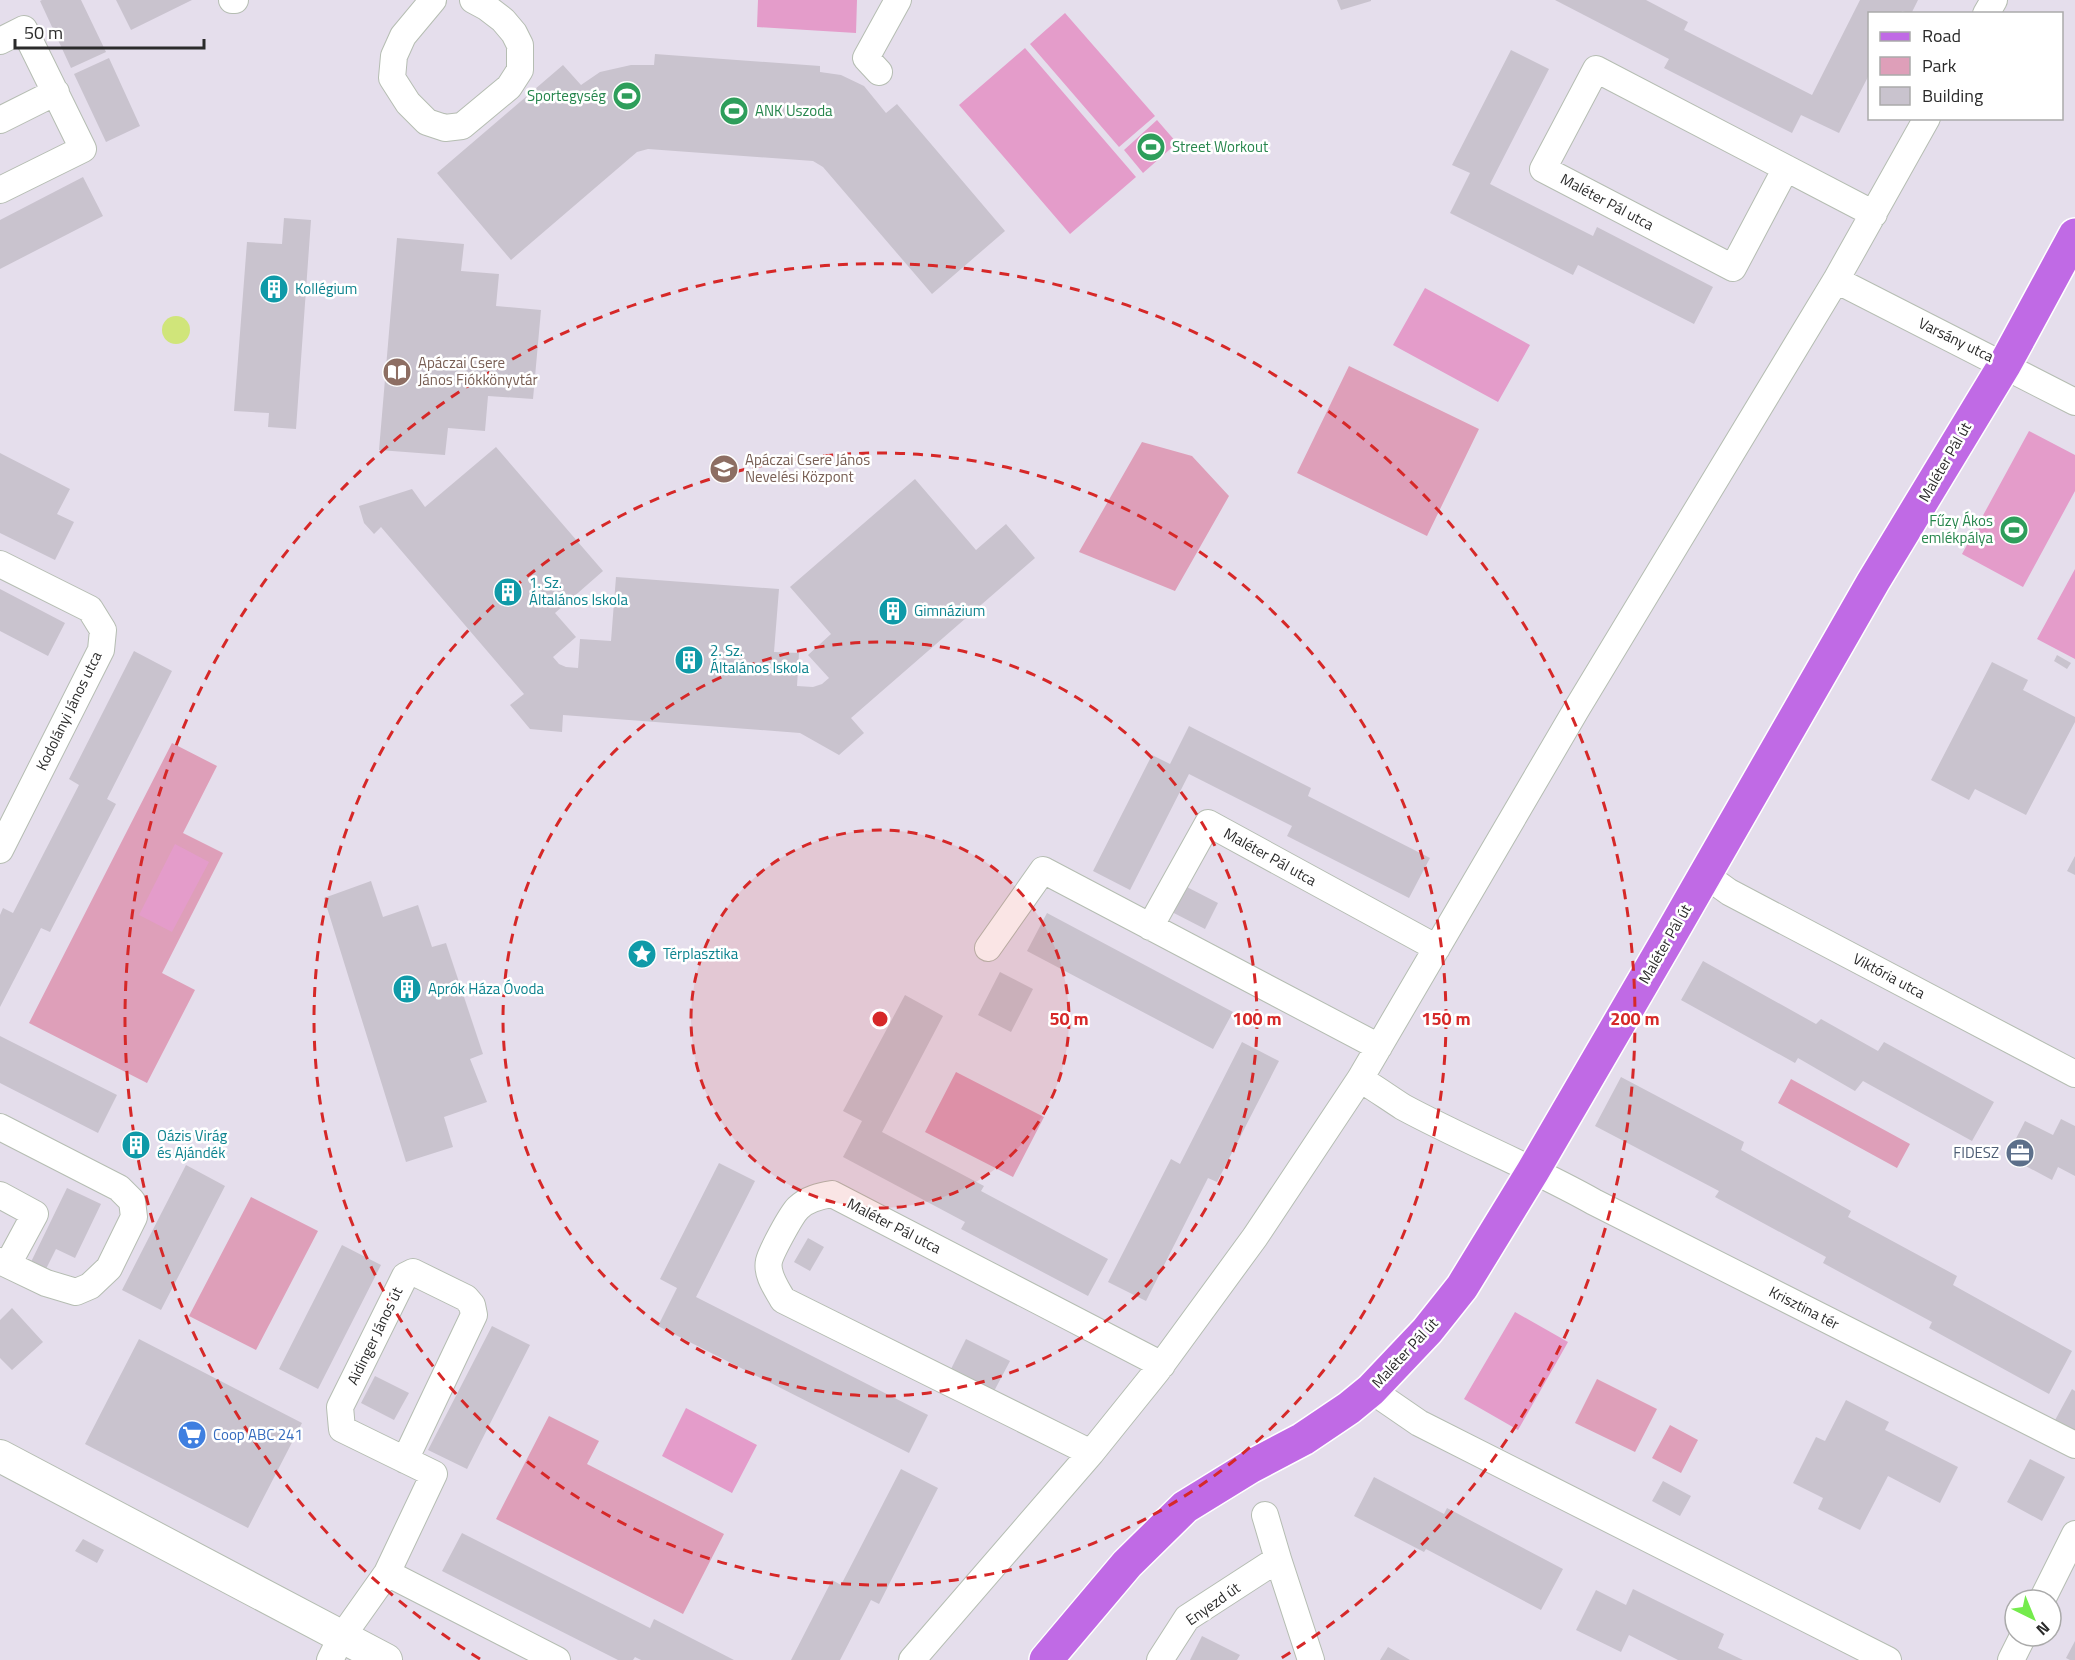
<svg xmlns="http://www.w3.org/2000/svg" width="2075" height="1660" viewBox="0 0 2075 1660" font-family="'Titillium Web',sans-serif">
<rect width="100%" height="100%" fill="#e5deec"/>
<!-- green -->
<path fill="#de9fb9" d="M1349 366 1479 429 1427 536 1297 473Z
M1142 442 1192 456 1229 496 1175 591 1079 552Z
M172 743 217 766 183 833 223 853 162 973 195 990 147 1083 29 1023Z
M956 1072 1044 1117 1013 1177 925 1132Z
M1791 1079 1910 1144 1897 1168 1778 1103Z
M251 1197 318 1231 256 1350 189 1316Z
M1597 1379 1657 1409 1635 1452 1575 1423Z
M549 1416 599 1441 587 1464 724 1534 683 1614 496 1519Z
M1670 1425 1698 1440 1681 1473 1652 1458Z"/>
<!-- pitch -->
<path fill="#e49cca" d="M758 0H857L856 33 757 27Z
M1065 13 1155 116 1119 147 1030 44Z
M1025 48 1136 177 1070 234 959 105Z
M1157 120 1177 143 1143 173 1124 150Z
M1425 288 1530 345 1498 402 1393 345Z
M2029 431 2075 455V491L2023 587 1962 554Z
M2075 569V659L2037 639Z
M175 844 209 862 172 932 139 915Z
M1515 1312 1568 1342 1518 1430 1464 1399Z
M686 1408 757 1445 732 1493 662 1456Z"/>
<!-- water -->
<path fill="#d0e57a" d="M162 330a14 14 0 1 1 28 0a14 14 0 1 1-28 0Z"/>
<!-- building -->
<path fill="#c9c3ce" d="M42 0H81L106 52 71 68 40 1Z
M116 0H192L131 30Z
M1337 0H1371V1L1341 10Z
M1555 0H1646L1688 22 1684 30 1812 95 1860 0H1918L1911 14 1902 11 1901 14H1870V73L1839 133 1801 115 1792 133 1664 68 1669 59Z
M1511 50 1549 69 1490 184 1593 236 1597 227 1713 287 1694 324 1578 265 1573 275 1450 213 1470 173 1452 165Z
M655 54 820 66V72L841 75 864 86 886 113 897 104 1005 231 932 294 823 167 813 161 648 149 637 152 511 260 437 173 563 65 581 85 600 72 631 65H654Z
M109 58 140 126 106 142 74 74Z
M83 177 103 216 0 269V220Z
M284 218 311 220 296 429 268 427 269 413 234 411 247 242 282 244Z
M397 238 464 244 461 271 499 274 496 306 541 310 533 399 488 396 485 431 448 428 445 455 379 450Z
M496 447 603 571 555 613 576 637 553 657 559 664 566 667 578 668 580 639 611 641 616 577 779 589 774 652 799 653 797 686 813 687 822 684 829 678 808 655 831 634 790 587 915 479 976 550 1006 524 1035 558 851 718 864 733 839 755 800 733 563 715 562 732 530 729 510 705 524 694 381 527 374 534 364 523 359 506 412 489 425 507Z
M0 453 70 489 57 514 74 522 55 560 0 533Z
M0 589 65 623 48 656 0 631Z
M134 651 172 671 107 799 116 804 50 932 41 928 0 1007V915L3 908 13 913 79 785 69 779Z
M2057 655 2071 663 2067 669 2054 661Z
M1992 662 2028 680 2023 690 2075 717V722L2026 815 1975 789 1969 800 1931 780Z
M1189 726 1311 788 1308 796 1430 858 1409 898 1287 836 1292 826 1189 774 1130 890 1093 871 1152 755 1170 764Z
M2075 856V875L2067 871Z
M371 881 383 917 418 905 432 947 446 943 483 1054 470 1059 487 1102 444 1117 453 1147 406 1162 324 898Z
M1181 884 1218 903 1205 929 1168 910Z
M1047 913 1233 1012 1213 1049 1027 951Z
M1703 961 1816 1024 1821 1019 1878 1051 1884 1042 1994 1102 1972 1141 1863 1081 1855 1091 1798 1058 1795 1063 1681 1000Z
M1000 972 1033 989 1011 1032 978 1015Z
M905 995 943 1016 882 1132 984 1186 981 1191 1108 1259 1088 1296 961 1229 965 1222 843 1157 862 1121 843 1111Z
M0 1036 117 1095 98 1133 0 1083Z
M1242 1042 1279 1061 1217 1182 1208 1178 1146 1301 1108 1282 1171 1159 1180 1164Z
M1621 1077 1744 1142 1741 1150 1851 1211 1848 1217 1957 1276 1953 1285 2072 1351 2049 1394 1929 1328 1932 1322 1823 1263 1826 1257 1715 1197 1719 1191 1595 1126Z
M2061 1119 2075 1126V1176L2058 1167 2052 1180 2007 1156 2025 1121 2053 1135Z
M121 1145a15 15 0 1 1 30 0a15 15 0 1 1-30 0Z
M719 1163 755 1181 696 1297 928 1415 909 1453 658 1326 677 1288 660 1279Z
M186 1165 225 1186 161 1310 122 1290Z
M67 1188 101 1204 75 1258 56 1249 45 1271 30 1264Z
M808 1238 824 1247 810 1271 794 1262Z
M342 1245 381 1265 318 1389 279 1369Z
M12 1308 43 1342 12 1370 0 1358V1320Z
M492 1326 530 1345 467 1469 428 1450Z
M139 1339 302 1423 248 1528 85 1444Z
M966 1339 1010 1361 992 1395 949 1373Z
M375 1376 409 1393 394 1420 361 1403Z
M2072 1389 2075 1391V1433L2054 1422Z
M1846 1400 1889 1422 1885 1430 1958 1467 1940 1503 1888 1476 1860 1530 1818 1509 1823 1498 1793 1483 1816 1437 1825 1441Z
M2030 1459 2065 1477 2042 1521 2007 1502Z
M901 1469 938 1488 879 1604 871 1600 840 1660H791L832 1580 841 1585Z
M1374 1477 1444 1514 1447 1508 1563 1569 1541 1610 1426 1549 1424 1552 1354 1516Z
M1663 1481 1691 1496 1680 1516 1652 1501Z
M462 1533 650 1628 654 1619 734 1660H641L635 1657 633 1660H618L442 1571Z
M83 1539 104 1550 97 1563 75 1551Z
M1633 1589 1724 1634 1718 1648 1743 1660H1678L1629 1635 1621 1652 1576 1630 1596 1590 1626 1605Z
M1202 1636 1240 1655 1237 1660H1190Z
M2075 1641V1660H2070L2066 1658Z
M1388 1647 1410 1660H1380Z"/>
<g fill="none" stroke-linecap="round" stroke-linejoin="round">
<!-- minor casing -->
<g stroke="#b5bdb2" stroke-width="28">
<path id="minor" d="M232 0H235
M433 0 403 36 394 56 392 78 408 103 427 122 445 128 462 126 509 87 520 70V45L514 33 503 20 486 7 473 0
M1986 14 1994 0
M0 41 24 29 83 149 0 190
M879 72 866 58 898 0
M0 120 56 92
M1786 168 1733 268 1543 169 1596 69 1874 214
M1836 280 2075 402
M0 564 90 609 103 630 101 650 0 850
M1704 874 1729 892 2075 1074
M1150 927 1208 823 1437 948
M988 948 1043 870 1379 1047
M1360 1079C1375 1088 1389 1098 1403 1107 1466 1141 1532 1167 1594 1202L2075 1445
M0 1127 119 1188 132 1201 134 1217 109 1268 90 1286 76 1292 46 1283 0 1261
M0 1195 35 1214 8 1264
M1371 1390 1419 1423 1888 1660
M1091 1453 783 1300C777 1289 766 1275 769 1261 771 1252 791 1215 798 1208 807 1199 820 1196 832 1194L1162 1365
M1265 1515 1278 1559
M387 1573 557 1660
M2042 1600 2075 1534
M330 1660 341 1638 387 1573 434 1474 342 1429 340 1407 405 1276 413 1272 466 1298 472 1305 474 1315 405 1460
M912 1660 1091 1453 1157 1371 1255 1237 1360 1079 1576 710 1836 280 1927 118
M1160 1660 1187 1618 1278 1559 1311 1660
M2011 1660 2023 1636"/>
</g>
<!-- tertiary casing -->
<g stroke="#b5bdb2" stroke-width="34">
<path id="tertiary" d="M0 1456 386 1660"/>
</g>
<!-- primary casing -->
<g stroke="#fff" stroke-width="36">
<path id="primary" d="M1046 1660 1127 1564 1185 1507 1250 1467 1303 1439 1349 1408 1371 1390 1427 1331 1462 1287 1533 1171 1671 934 1873 582 2005 364 2075 235"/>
</g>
<!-- minor -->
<use href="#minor" stroke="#fff" stroke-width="26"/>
<!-- tertiary -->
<use href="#tertiary" stroke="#fff" stroke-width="32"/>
<!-- primary -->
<use href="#primary" stroke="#c06ae5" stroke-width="33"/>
</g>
<!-- distance rings -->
<circle cx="880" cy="1019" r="189" fill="#d62828" fill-opacity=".12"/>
<g fill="none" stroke="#d62828" stroke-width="3" stroke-dasharray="10 8">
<circle cx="880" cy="1019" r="189"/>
<circle cx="880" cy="1019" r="377"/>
<circle cx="880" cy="1019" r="566"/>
<path d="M480 1659A755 755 0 1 1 1280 1659"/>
</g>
<!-- icons -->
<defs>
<g id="stadium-disc" transform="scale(1.5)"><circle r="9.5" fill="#2e9e5b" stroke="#fff"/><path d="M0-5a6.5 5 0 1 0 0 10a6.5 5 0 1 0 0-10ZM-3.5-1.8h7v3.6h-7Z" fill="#fff"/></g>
<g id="building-disc" transform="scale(1.5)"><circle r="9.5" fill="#0f9aa8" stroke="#fff"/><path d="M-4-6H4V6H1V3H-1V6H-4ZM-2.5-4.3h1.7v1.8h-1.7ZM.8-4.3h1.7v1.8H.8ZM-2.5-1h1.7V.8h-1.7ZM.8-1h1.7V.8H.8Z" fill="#fff"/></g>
<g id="library-disc" transform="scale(1.5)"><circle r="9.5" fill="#8d6e63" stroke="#fff"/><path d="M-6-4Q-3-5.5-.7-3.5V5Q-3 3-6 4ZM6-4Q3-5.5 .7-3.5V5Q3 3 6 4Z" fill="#fff"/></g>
<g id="school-disc" transform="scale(1.5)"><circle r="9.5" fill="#8d6e63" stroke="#fff"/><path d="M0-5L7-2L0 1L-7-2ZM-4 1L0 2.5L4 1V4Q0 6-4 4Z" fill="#fff"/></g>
<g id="sight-disc" transform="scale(1.5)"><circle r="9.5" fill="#0f9aa8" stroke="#fff"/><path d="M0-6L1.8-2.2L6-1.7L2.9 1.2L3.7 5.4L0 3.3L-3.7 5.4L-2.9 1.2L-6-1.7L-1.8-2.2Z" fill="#fff"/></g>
<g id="office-disc" transform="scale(1.5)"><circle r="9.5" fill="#5c6f8a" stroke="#fff"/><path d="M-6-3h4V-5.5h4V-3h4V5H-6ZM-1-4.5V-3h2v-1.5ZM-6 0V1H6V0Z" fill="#fff"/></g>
<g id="supermarket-disc" transform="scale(1.5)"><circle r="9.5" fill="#3f7fe0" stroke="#fff"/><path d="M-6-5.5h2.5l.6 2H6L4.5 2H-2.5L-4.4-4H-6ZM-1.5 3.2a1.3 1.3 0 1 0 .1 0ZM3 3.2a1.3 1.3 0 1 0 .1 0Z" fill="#fff"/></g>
</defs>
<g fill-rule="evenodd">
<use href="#stadium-disc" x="627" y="96"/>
<use href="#stadium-disc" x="734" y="111"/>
<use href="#stadium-disc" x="1151" y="147"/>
<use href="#building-disc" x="274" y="289"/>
<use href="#library-disc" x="397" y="372"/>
<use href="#school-disc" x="724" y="469"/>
<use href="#stadium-disc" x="2014" y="530"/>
<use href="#building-disc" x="508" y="592"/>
<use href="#building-disc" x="893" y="611"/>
<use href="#building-disc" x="689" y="660"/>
<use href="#sight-disc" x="642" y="954"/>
<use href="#building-disc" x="407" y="989"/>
<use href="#building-disc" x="136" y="1145"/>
<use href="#office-disc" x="2020" y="1153"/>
<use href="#supermarket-disc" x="192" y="1435"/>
</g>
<g text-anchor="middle" stroke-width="5" stroke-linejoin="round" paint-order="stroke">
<!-- leisure labels -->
<g font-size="15" fill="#27864d" stroke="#fff" text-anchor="end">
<text x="606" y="101">Sportegység</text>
<text x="755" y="116" text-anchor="start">ANK Uszoda</text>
<text x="1172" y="152" text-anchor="start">Street Workout</text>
<text x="1993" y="526">Fűzy Ákos<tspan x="1993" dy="17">emlékpálya</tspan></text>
</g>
<!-- street labels -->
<g font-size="15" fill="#2b2b2b" stroke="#fff">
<text transform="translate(1607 202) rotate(28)" y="5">Maléter Pál utca</text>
<text transform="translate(1956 340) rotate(26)" y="5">Varsány utca</text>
<text transform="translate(1945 462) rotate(-60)" y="5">Maléter Pál út</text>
<text transform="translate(69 711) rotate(-64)" y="5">Kodolányi János utca</text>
<text transform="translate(1270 857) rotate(29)" y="5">Maléter Pál utca</text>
<text transform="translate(1665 944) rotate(-60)" y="5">Maléter Pál út</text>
<text transform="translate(1889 976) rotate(28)" y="5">Viktória utca</text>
<text transform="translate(894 1226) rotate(27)" y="5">Maléter Pál utca</text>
<text transform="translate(1804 1308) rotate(27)" y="5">Krisztina tér</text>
<text transform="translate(375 1336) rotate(-64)" y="5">Aidinger János út</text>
<text transform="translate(1405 1353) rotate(-47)" y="5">Maléter Pál út</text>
<text transform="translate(1213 1604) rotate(-35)" y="5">Enyezd út</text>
</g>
<!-- culture labels -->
<g font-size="15" fill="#0d838f" stroke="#fff" text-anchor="start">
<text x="295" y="294">Kollégium</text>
<text x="529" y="588">1. Sz.<tspan x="529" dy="17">Általános Iskola</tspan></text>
<text x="914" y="616">Gimnázium</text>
<text x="710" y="656">2. Sz.<tspan x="710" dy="17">Általános Iskola</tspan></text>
<text x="663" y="959">Térplasztika</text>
<text x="428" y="994">Aprók Háza Óvoda</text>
<text x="157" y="1141">Oázis Virág<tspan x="157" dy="17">és Ajándék</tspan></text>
</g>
<!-- education labels -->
<g font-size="15" fill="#785e54" stroke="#fff" text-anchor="start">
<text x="418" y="368">Apáczai Csere<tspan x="418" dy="17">János Fiókkönyvtár</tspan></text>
<text x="745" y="465">Apáczai Csere János<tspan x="745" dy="17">Nevelési Központ</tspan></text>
</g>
<!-- service labels -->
<g font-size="15" fill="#4e5e75" stroke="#fff" text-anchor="end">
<text x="1999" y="1158">FIDESZ</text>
</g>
<!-- shop labels -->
<g font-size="15" fill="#366cbe" stroke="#fff" text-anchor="start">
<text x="213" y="1440">Coop ABC 241</text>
</g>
</g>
<circle cx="880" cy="1019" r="9" fill="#d62828" stroke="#fff" stroke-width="3"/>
<g font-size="18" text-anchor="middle" font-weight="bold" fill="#d62828" stroke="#fff" stroke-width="5" stroke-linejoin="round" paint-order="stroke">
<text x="1069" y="1025">50 m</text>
<text x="1257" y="1025">100 m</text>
<text x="1446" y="1025">150 m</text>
<text x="1635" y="1025">200 m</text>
</g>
<!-- legend -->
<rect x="1868" y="12" width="195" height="108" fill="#ffffff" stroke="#aaaaaa" stroke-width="1.5"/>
<rect x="1880" y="32" width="30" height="9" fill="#c06ae5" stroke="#aaaaaa" stroke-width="1.5"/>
<text x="1922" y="42" font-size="18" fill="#2b2b2b">Road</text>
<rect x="1880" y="57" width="30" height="18" fill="#de9fb9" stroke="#aaaaaa" stroke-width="1.5"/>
<text x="1922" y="72" font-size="18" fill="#2b2b2b">Park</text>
<rect x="1880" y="87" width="30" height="18" fill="#c9c3ce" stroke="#aaaaaa" stroke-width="1.5"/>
<text x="1922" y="102" font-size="18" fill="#2b2b2b">Building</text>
<!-- north arrow -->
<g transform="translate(2033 1618) rotate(137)"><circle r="28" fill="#ffffff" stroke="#aaaaaa" stroke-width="1.5"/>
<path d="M0-4.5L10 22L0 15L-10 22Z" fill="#74eb4c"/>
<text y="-9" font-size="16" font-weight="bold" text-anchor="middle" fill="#2b2b2b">N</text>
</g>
<!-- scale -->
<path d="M15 39v9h189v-9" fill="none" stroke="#2b2b2b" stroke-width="3"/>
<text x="24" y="39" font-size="18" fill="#2b2b2b" stroke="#ffffff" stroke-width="4.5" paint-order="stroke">50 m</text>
</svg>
